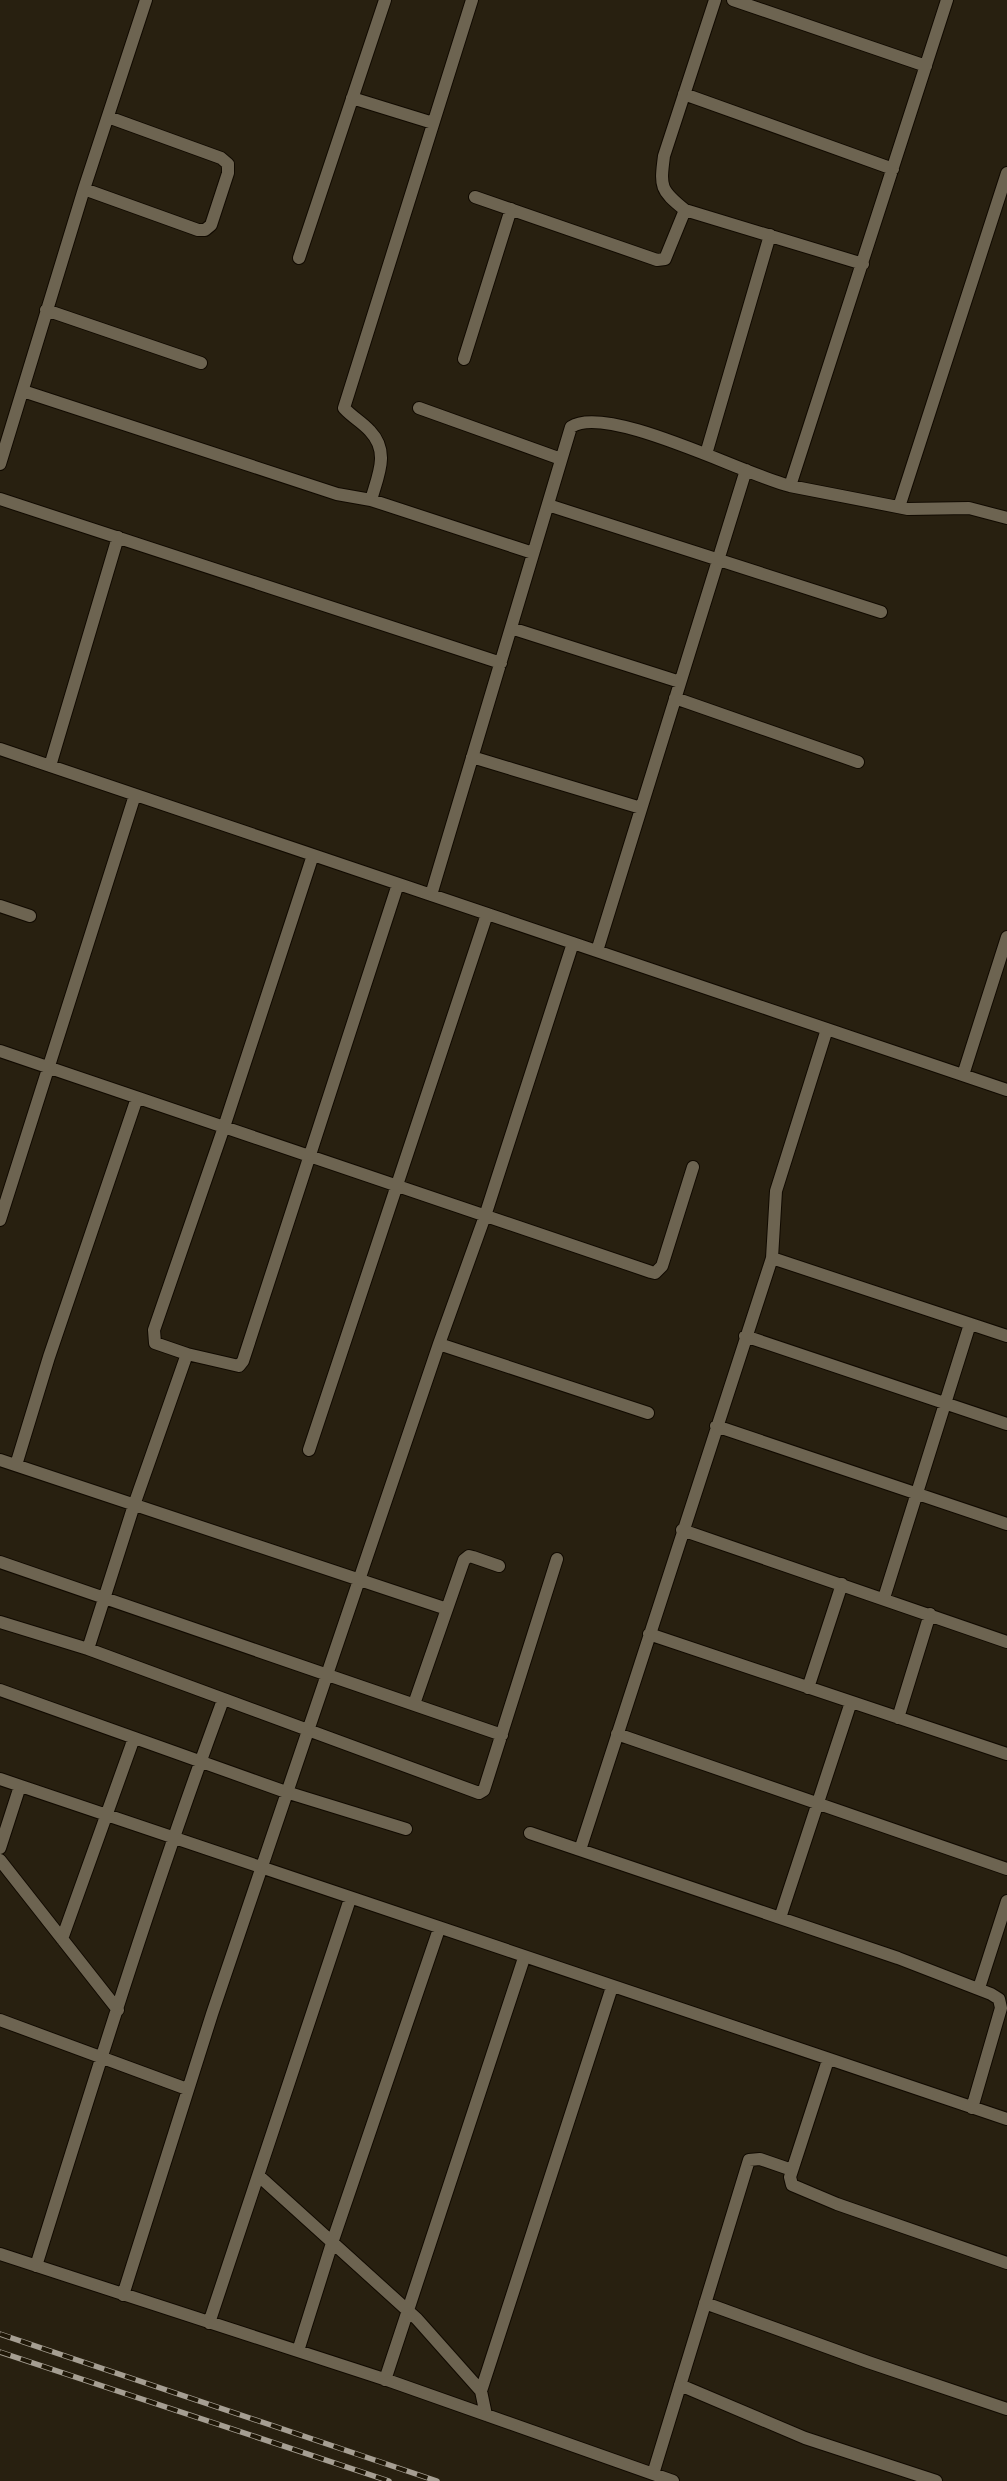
<svg xmlns="http://www.w3.org/2000/svg" width="1007" height="2481" viewBox="0 0 1007 2481" font-family="Signika,sans-serif">
<rect width="100%" height="100%" fill="#282010"/>
<g fill="none" stroke-linecap="round" stroke-linejoin="round">
<!-- minor casing -->
<g stroke="#110a00" stroke-width="14">
<path id="minor" d="M715 0 664 156C660 187 660 190 685 210L863 264
M733 0 926 66
M684 94 893 169
M352 98 433 123
M84 189 198 230H205L211 225 228 173V164L221 158 108 117
M475 197 657 260 665 259 685 210
M299 258 385 0
M46 310 201 363
M464 359 511 209
M23 391 337 494 371 500 533 553
M419 408 561 459
M706 454 770 235
M0 464 84 189 146 0
M790 486 947 0
M0 499 501 663
M371 500C378 475 390 452 370 431 362 422 352 417 344 408L472 0
M548 505 881 612
M899 507 1007 173
M511 628 680 682
M675 698 858 762
M0 749 1007 1090
M472 757 641 808
M50 766 118 537
M313 855 224 1127 154 1330 155 1343 187 1354 239 1366 243 1361 398 884
M431 895 571 427C607 403 745 475 790 486L908 509 969 508 1007 518
M0 906 30 916
M597 951 746 470
M0 1051 651 1272 655 1273 662 1266 693 1167
M963 1075 1007 937
M0 1220 135 795
M772 1258 1007 1336
M745 1336 1007 1424
M439 1344 648 1413
M716 1426 1007 1524
M309 1450 487 914
M0 1460 447 1609
M16 1465 49 1357 137 1098
M682 1530 1007 1642
M0 1562 502 1735
M884 1598 970 1324
M0 1622 88 1649 479 1793 484 1790 557 1559
M649 1634 1007 1754
M88 1649 134 1505 187 1354
M808 1688 842 1584
M0 1690 286 1792 406 1829
M414 1704 464 1560 469 1556 473 1557 499 1566
M898 1718 930 1614
M617 1734 1007 1869
M0 1779 1007 2119
M530 1833 898 1958 991 1994 999 1999 1001 2008 972 2108
M0 1848 20 1786
M580 1850 772 1258 776 1191 827 1029
M0 1860 118 2010
M780 1918 851 1702
M62 1939 134 1738
M979 1988 1007 1901
M0 2020 187 2089
M828 2060 790 2177 792 2185 837 2204 1007 2263
M259 2176 417 2319 481 2391 486 2415
M0 2254 390 2381 673 2481
M36 2266C95 2077 154 1886 223 1700
M123 2295 212 2014 439 1344 485 1216 573 943
M705 2303 868 2362 1007 2409
M209 2323 350 1899
M298 2351 332 2243 439 1929
M385 2380 524 1958
M680 2385 805 2438 936 2481
M481 2391 612 1987
M653 2474 749 2160 760 2159 792 2170"/>
</g>
<!-- minor -->
<use href="#minor" stroke="#6d6451" stroke-width="12"/>
<!-- rail casing -->
<g stroke="#a59e92" stroke-width="5.5">
<path id="rail" d="M0 2334 437 2481
M0 2352 389 2481"/>
</g>
<!-- rail -->
<use href="#rail" stroke="#1f1707" stroke-width="4" stroke-dasharray="11" stroke-linecap="butt"/>
</g>
</svg>
